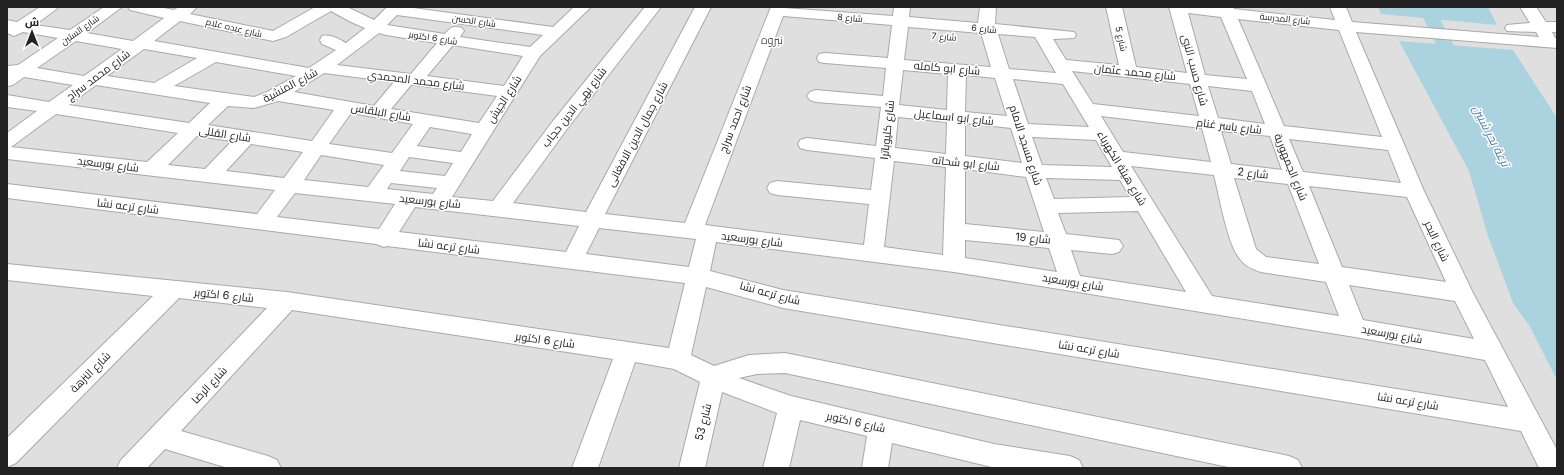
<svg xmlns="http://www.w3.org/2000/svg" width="1564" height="475" viewBox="0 0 1564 475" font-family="Inter,Cairo,sans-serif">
<rect width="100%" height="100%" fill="#f2efe9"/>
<!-- residential -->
<path fill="#e0dfdf" d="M7 7H1557V468H7Z"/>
<!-- water -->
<path fill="#aad3df" d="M1378 7H1488L1497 25 1381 14Z
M1399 41 1513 50 1557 118V380L1529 325 1513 303 1488 236 1469 171Z"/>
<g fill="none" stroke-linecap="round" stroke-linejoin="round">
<!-- canal -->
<path fill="#aad3df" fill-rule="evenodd" d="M1418 7H1434L1467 71 1464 75 1458 76 1452 75 1449 71Z"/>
<!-- minor casing -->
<g stroke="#a9a9a9" stroke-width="2">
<path id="minor" d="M40 7H59L35 25 70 30 104 7H122L87 33 133 41 164 18 130 10 128 7H159L174 10 179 7H197L190 14 273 31 315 7H347L374 20 387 7H406L553 27 574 7H591L540 56 452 197 493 201 553 121 645 7H661L567 129 513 203 586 212 695 7H711L605 214 685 223 771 7 893 16 894 7H910L909 17 978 23 980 7H996L995 24 1074 32 1076 35 1074 38 1053 39 1066 60 1119 65 1106 7H1122L1136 67 1187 73 1169 7H1233L1234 9 1335 20 1330 7H1346L1352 22 1539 37 1536 32 1507 31 1505 28 1507 25 1530 23 1520 7H1536L1546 22H1557V32H1552L1555 38H1557V48L1356 32 1424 191 1473 293 1557 450V468H1539L1521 431 783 308 706 287 691 355 714 366 749 355 785 353 1289 456 1298 460 1302 468H1233L785 373 757 374 739 378 791 396 994 444 1070 456 1079 460 1083 468H996L892 443 888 468H862L867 436 800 420 789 468H763L777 413 722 392 705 468H679L700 382 674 369 635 362 598 468H572L613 359 292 310 181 431 268 456 277 460 281 468H228L165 449 147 468H117L121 460 267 308 179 298 16 463 7 467V438L153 296 7 280V264L287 292 669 348 685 283 387 246 384 247 376 244 7 198V184L257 214 275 190 7 159V133L37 111 7 107V95L49 102 73 85 24 77 13 85 7 86 8 66 18 65 58 38 23 32 14 36 7 33V20L17 22ZM331 11 351 22 365 28 346 43C338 39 332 34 322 36L320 40 322 44 336 50 309 68 154 41 180 21 273 41 286 37ZM1188 13 1221 17 1247 79 1205 75ZM397 15 543 35 530 47 460 37 464 31 462 28C453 25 450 28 445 34L387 25ZM783 16 892 25 888 58 825 53 819 54 817 58 819 62 825 63 886 68 883 96 816 90 810 92 807 96 810 100 816 102 881 107 876 146 807 138 800 140 798 144 800 148 807 150 875 158 871 190 777 181 770 183 767 188 770 193 777 195 869 204 864 245 705 225ZM1238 19 1339 30 1382 137 1284 126ZM908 27 981 33 991 67 904 60ZM379 33 386 35 437 43 411 74 337 65ZM998 34 1035 37 1056 73 1009 69ZM76 41 122 49 84 76 37 68ZM453 45 523 56 504 86 427 76ZM144 49 197 58 154 83 107 76ZM216 62 296 76 267 92 254 97 174 86ZM903 70 948 74 947 110 899 105ZM1072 71 1190 84 1199 116 1093 104ZM324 73 394 82 374 106 294 92ZM966 75 995 78 1007 116 965 112ZM1013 79 1063 84 1089 127 1028 124ZM96 85 210 103 189 123 69 105ZM411 85H415L497 96 479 123 391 109ZM1208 86 1252 91 1265 124 1218 118ZM278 101 334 110 312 141 208 125 228 106 254 108ZM351 113 413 124 392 153 329 144ZM56 114 178 133 147 162 11 147ZM1101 116 1202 128 1211 162 1123 152ZM898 117 947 122 946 154 895 148ZM965 123 1011 128 1022 163 965 156ZM430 127 472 134 461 152 417 146ZM1221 131 1270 136 1282 170 1231 164ZM197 136 232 141 205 169 168 165ZM1032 137 1096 140 1112 167 1042 165ZM1289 139 1388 150 1401 183 1303 172ZM251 144 303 152 284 178 226 171ZM321 155 384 165 368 187 304 180ZM409 157 453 163 445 176 400 171ZM894 161 946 167 943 255 884 247ZM1131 166 1214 175C1219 195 1228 246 1240 259 1245 266 1254 270 1261 272L1326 282 1339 316 1212 296ZM965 169 1026 177 1044 232 965 224ZM1046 178 1120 180 1130 197 1054 199ZM1234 178 1288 184 1319 264 1266 257 1256 249ZM391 183 437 188 433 194 387 189ZM1309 186 1407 197 1446 282 1342 267ZM295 193 395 204 379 229 277 217ZM415 207 579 226 566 252 399 232ZM1138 211 1186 292 1080 276 1071 250 1112 254 1119 252 1123 246 1119 240 1066 234 1058 213ZM599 228 696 239 689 267 586 254ZM965 240 1049 248 1057 272 965 258ZM716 242 954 272 1355 337 1485 360 1508 407 783 290 710 271ZM1349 285 1455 301 1474 339 1363 320Z"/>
</g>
<!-- minor -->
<use href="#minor" fill="#fff" fill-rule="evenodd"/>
</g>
<g text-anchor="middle" stroke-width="3" stroke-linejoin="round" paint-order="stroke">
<!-- far-street labels -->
<g font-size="9" fill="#222" stroke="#fff">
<text transform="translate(850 18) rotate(5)" y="3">شارع 8</text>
<text transform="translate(1285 19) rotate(6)" y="3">شارع المدرسة</text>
<text transform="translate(474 21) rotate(8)" y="3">شارع الحسن</text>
<text transform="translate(234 28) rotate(13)" y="3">شارع عبده علام</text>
<text transform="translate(984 29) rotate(5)" y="3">شارع 6</text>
<text transform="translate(80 30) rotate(-35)" y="3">شارع الستين</text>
<text transform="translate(944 37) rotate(4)" y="3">شارع 7</text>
<text transform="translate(433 38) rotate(9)" y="3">شارع 6 اكتوبر</text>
<text transform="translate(1121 39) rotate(77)" y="3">شارع 5</text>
</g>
<!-- far-quarter labels -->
<g font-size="11" fill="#555" stroke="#fff">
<text x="772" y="44">نبروه</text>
</g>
<!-- street labels -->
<g font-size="11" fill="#222" stroke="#fff">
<text transform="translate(947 68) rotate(5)" y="4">شارع ابو كامله</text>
<text transform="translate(1195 70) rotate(75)" y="4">شارع حسب النبى</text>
<text transform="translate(1135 72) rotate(6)" y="4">شارع محمد عثمان</text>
<text transform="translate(98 75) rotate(-37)" y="4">شارع محمد سراج</text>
<text transform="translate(416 80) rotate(7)" y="4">شارع محمد المحمدي</text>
<text transform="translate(290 85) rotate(-28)" y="4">شارع المنشية</text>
<text transform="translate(504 99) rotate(-57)" y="4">شارع الجيش</text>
<text transform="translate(574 107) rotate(-52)" y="4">شارع بهي الدين حجاب</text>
<text transform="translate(381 112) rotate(10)" y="4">شارع البلقاس</text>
<text transform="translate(954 117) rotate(6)" y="4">شارع ابو اسماعيل</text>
<text transform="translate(735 119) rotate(-69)" y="4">شارع احمد سراج</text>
<text transform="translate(1229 126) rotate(7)" y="4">شارع ياسر غنام</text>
<text transform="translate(887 130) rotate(-84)" y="4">شارع كليوباترا</text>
<text transform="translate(225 134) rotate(9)" y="4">شارع القللى</text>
<text transform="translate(637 134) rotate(-62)" y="4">شارع جمال الدين الافغانى</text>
<text transform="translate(1026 145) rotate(72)" y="4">شارع مسجد الامام</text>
<text transform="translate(966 163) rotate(6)" y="4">شارع ابو شحاته</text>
<text transform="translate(108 164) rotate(7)" y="4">شارع بورسعيد</text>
<text transform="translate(1291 167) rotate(68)" y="4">شارع الجمهورية</text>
<text transform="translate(1122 168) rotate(59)" y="4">شارع هيئة الكهرباء</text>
<text transform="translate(1253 173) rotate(6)" y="4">شارع 2</text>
<text transform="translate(430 201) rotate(6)" y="4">شارع بورسعيد</text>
<text transform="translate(128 206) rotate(7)" y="4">شارع ترعه نشا</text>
<text transform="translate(1033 238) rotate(5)" y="4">شارع 19</text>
<text transform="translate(752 239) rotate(7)" y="4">شارع بورسعيد</text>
<text transform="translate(1437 241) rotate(65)" y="4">شارع البحر</text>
<text transform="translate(449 246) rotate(7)" y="4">شارع ترعه نشا</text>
<text transform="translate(1073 282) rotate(9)" y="4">شارع بورسعيد</text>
<text transform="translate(770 293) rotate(15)" y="4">شارع ترعه نشا</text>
<text transform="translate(224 295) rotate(6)" y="4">شارع 6 اكتوبر</text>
<text transform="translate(1392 334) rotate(10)" y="4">شارع بورسعيد</text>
<text transform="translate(545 340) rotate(8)" y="4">شارع 6 اكتوبر</text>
<text transform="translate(1089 349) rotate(9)" y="4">شارع ترعه نشا</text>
<text transform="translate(90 372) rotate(-45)" y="4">شارع النزهة</text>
<text transform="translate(209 385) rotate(-47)" y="4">شارع الرضا</text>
<text transform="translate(1408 401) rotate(9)" y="4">شارع ترعه نشا</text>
<text transform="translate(703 422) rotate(-76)" y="4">شارع 53</text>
<text transform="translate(856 422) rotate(13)" y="4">شارع 6 اكتوبر</text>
</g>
<!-- water labels -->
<g font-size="12" font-style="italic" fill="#4a7aab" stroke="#fff">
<text transform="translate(1491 136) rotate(63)" y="4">ترعة بحر شبين</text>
</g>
</g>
<!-- border -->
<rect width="1564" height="475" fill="none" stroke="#222222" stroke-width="16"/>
<!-- north arrow -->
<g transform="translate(32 32)" stroke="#ffffff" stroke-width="3" paint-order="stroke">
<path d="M0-3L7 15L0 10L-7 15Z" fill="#222222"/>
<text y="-6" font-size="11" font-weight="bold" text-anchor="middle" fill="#222222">ش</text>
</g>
</svg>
